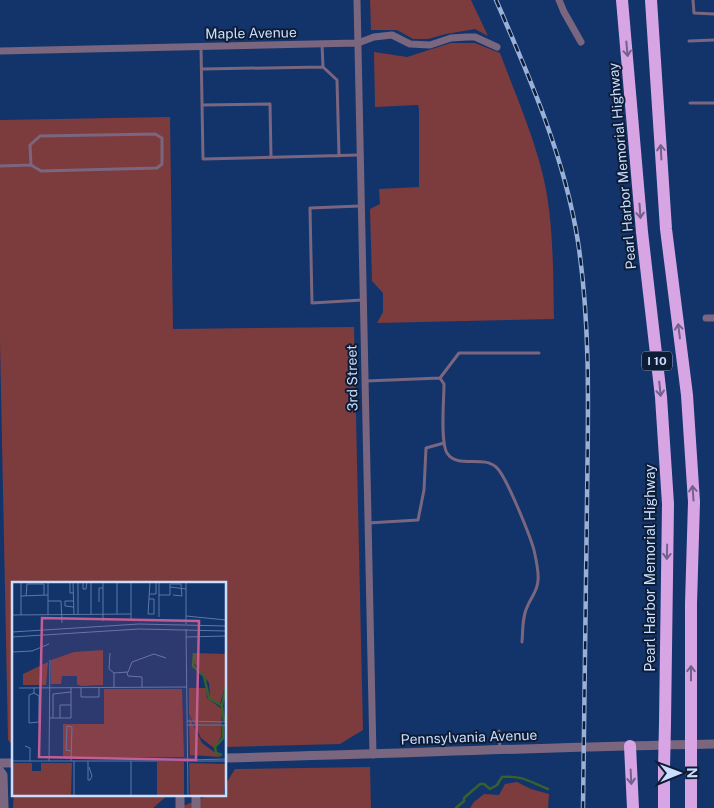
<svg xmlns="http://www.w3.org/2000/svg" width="714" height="808" viewBox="0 0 714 808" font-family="'Public Sans',sans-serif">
<rect width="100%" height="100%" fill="#12346a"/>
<!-- green -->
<path fill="#7c3b3d" d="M370 0H471L488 36 475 29 446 34 428 39H413L397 30H371Z
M451 43H475L500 53C514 91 531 129 541 168 554 214 553 271 554 319L377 323 383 312V293L372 281 370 209 380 204 379 189 419 187V109L418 105 375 107 374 52 407 57Z
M170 117 173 329 354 327 363 730 340 744 225 747V583H14V746L8 740 0 342V120Z
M370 767 371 808H178L212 794H225V785L235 769Z
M517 782 531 789 549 794 548 808H470L474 802 484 794 499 795 505 784Z
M14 790V794H169L153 808H13Z"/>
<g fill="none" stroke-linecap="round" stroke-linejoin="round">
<!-- stream -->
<path stroke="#37612d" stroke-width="2.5" d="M456 808 464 801V798L480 784H484L490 789 497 785 502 777C522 775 530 782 548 789"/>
<!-- service -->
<path stroke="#7a667f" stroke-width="3" d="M693 0 694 13 714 14
M689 41 714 40
M322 44 323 67
M201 47 203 159 359 155
M202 69 323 67 337 80 339 156
M690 103H714
M202 105 270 104 271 157
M0 166 31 165 41 171 157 168 162 164V138L155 134 40 136 30 145 31 165
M360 206 310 208 312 303 362 300
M440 378 459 353H539
M366 381 440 378 444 384C444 399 440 442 447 453 457 469 483 455 496 467 506 475 530 536 534 550 536 559 539 572 538 580 538 590 532 596 528 605 522 616 523 630 522 642
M368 523 418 520 424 490 426 448 444 443
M499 731 500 748"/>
<!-- minor -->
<path stroke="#7a667f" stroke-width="7" d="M357 0 373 755
M559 0 564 12 581 42
M0 51 358 43 374 37 392 35 410 44 430 45 451 38 467 37H475L497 47
M706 318H714"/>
<!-- tertiary -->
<path stroke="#7a667f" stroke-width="9" d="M225 758C388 754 551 747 714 744
M0 763H14
M0 771 3 775 4 808
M180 794V808
M196 794V808"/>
<!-- motorway -->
<path stroke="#d7a5e4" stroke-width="12" d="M622 0 642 232 661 397 668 504 665 723
M651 0 666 229 687 395 694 502 691 604V722
M630 746 633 808
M691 768V808
M664 808V769"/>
<!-- rail casing -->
<g stroke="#99b1d8" stroke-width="4.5">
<path id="rail" d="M496 0C530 78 565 158 578 242 591 328 588 415 587 502 586 604 584 706 583 808"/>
</g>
<!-- rail -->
<use href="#rail" stroke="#0e1d35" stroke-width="2.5" stroke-dasharray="8" stroke-linecap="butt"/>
<!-- motorway-bridge -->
<path stroke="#d7a5e4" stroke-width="12" d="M691 768V722
M664 769 665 723"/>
</g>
<!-- one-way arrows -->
<defs><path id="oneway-shaft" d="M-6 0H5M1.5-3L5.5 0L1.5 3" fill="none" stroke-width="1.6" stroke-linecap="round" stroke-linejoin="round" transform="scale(1.25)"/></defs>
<g stroke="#72618c">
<use href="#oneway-shaft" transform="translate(627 49) rotate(85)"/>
<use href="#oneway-shaft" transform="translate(661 152) rotate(-93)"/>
<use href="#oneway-shaft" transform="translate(640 211) rotate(86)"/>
<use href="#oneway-shaft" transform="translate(679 331) rotate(-97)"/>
<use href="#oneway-shaft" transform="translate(660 389) rotate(84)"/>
<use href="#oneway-shaft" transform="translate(693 493) rotate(-94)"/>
<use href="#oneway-shaft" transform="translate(667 552) rotate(91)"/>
<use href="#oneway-shaft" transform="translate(691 673) rotate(-90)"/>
<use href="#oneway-shaft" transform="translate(631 777) rotate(87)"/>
</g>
<g text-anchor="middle" stroke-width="4" stroke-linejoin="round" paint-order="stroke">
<!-- shield labels -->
<rect fill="#0e1d35" stroke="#91a4c2" stroke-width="1" x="642" y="351.5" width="30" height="19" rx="4"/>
<g font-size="12" font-weight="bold" fill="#c9deff">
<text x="657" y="365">I 10</text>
</g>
<!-- street labels -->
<g font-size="14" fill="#c9deff" stroke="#0e1d35">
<text transform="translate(251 33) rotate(-1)" y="5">Maple Avenue</text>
<text transform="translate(622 166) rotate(-95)" y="5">Pearl Harbor Memorial Highway</text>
<text transform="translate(352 378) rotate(-91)" y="5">3rd Street</text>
<text transform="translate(650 568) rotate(-90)" y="5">Pearl Harbor Memorial Highway</text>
<text transform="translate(469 737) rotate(-2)" y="5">Pennsylvania Avenue</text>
</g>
</g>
<!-- overview -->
<g transform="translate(12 582)">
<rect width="214" height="214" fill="#12346a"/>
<path d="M91 68V103L69 104 65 102V94H50L49 102H39V78L62 70ZM183 71 214 72V101L208 122 198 116 197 101 181 79ZM36 80 34 103H11V92ZM177 106H194L195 116 210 127 209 155 202 166 189 156 177 132ZM92 107H170L172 175 51 176V142H92ZM177 134 190 161 209 175 178 173ZM145 180H172V213H145ZM0 181H20V189H29V181H60L59 213H0ZM177 181 214 182 212 213H178Z" fill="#7c3b3d"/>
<path fill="none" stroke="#37612d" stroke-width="2.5" d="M182 71 181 84 192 94 197 116 210 124 212 139M210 123 214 105M210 173 204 171 203 165 211 156V143"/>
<path fill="none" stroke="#5b78a6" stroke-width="1" d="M9 0V33M58 0V11H62M61 0 62 33M66 0V33M71 0V7H74L75 0M91 0V39M105 0V32M119 0V37M147 0V35M174 0V42M158 2H169L170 14 161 13M158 5 174 7M137 12H144V0M147 13H158V2M9 14 36 13M14 14 15 2H32V13M137 17H142V32H136L138 0M36 19H49L50 41M62 19H53V24L62 25M87 20V6H91M0 33 119 32M36 33V0M79 33V0M174 34 214 38M174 47 176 213M0 50 127 42 214 44M0 55 127 47 214 49M174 55 214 54M0 70 20 69 37 62M98 71 97 87 102 91M115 90 116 94 130 95V105M69 105V115H87V105M102 105V91L116 90 120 80 142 72 154 76M7 106 175 105M22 106V111L17 113V141L27 140V114L22 111M37 136H59V105M41 136V112L59 110M48 136V123H59M175 139 214 140M175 143H214M13 164 18 166V179M59 169 54 168 55 144 60 145 59 179M175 178 214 177M0 179H214M37 179 38 78M62 179V213M76 179V198H78L80 194 77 185M119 179V213"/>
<path fill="#c45d94" fill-opacity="0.15" stroke="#c45d94" stroke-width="2.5" d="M30 36 187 39 184 178 27 175Z"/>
<rect width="214" height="214" fill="none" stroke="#c9deff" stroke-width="2.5"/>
</g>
<!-- north arrow -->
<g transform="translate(679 773) rotate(89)" stroke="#0e1d35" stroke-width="4" paint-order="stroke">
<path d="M0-4L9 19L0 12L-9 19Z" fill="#c9deff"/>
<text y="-8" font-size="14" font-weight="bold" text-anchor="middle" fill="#c9deff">N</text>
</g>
</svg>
